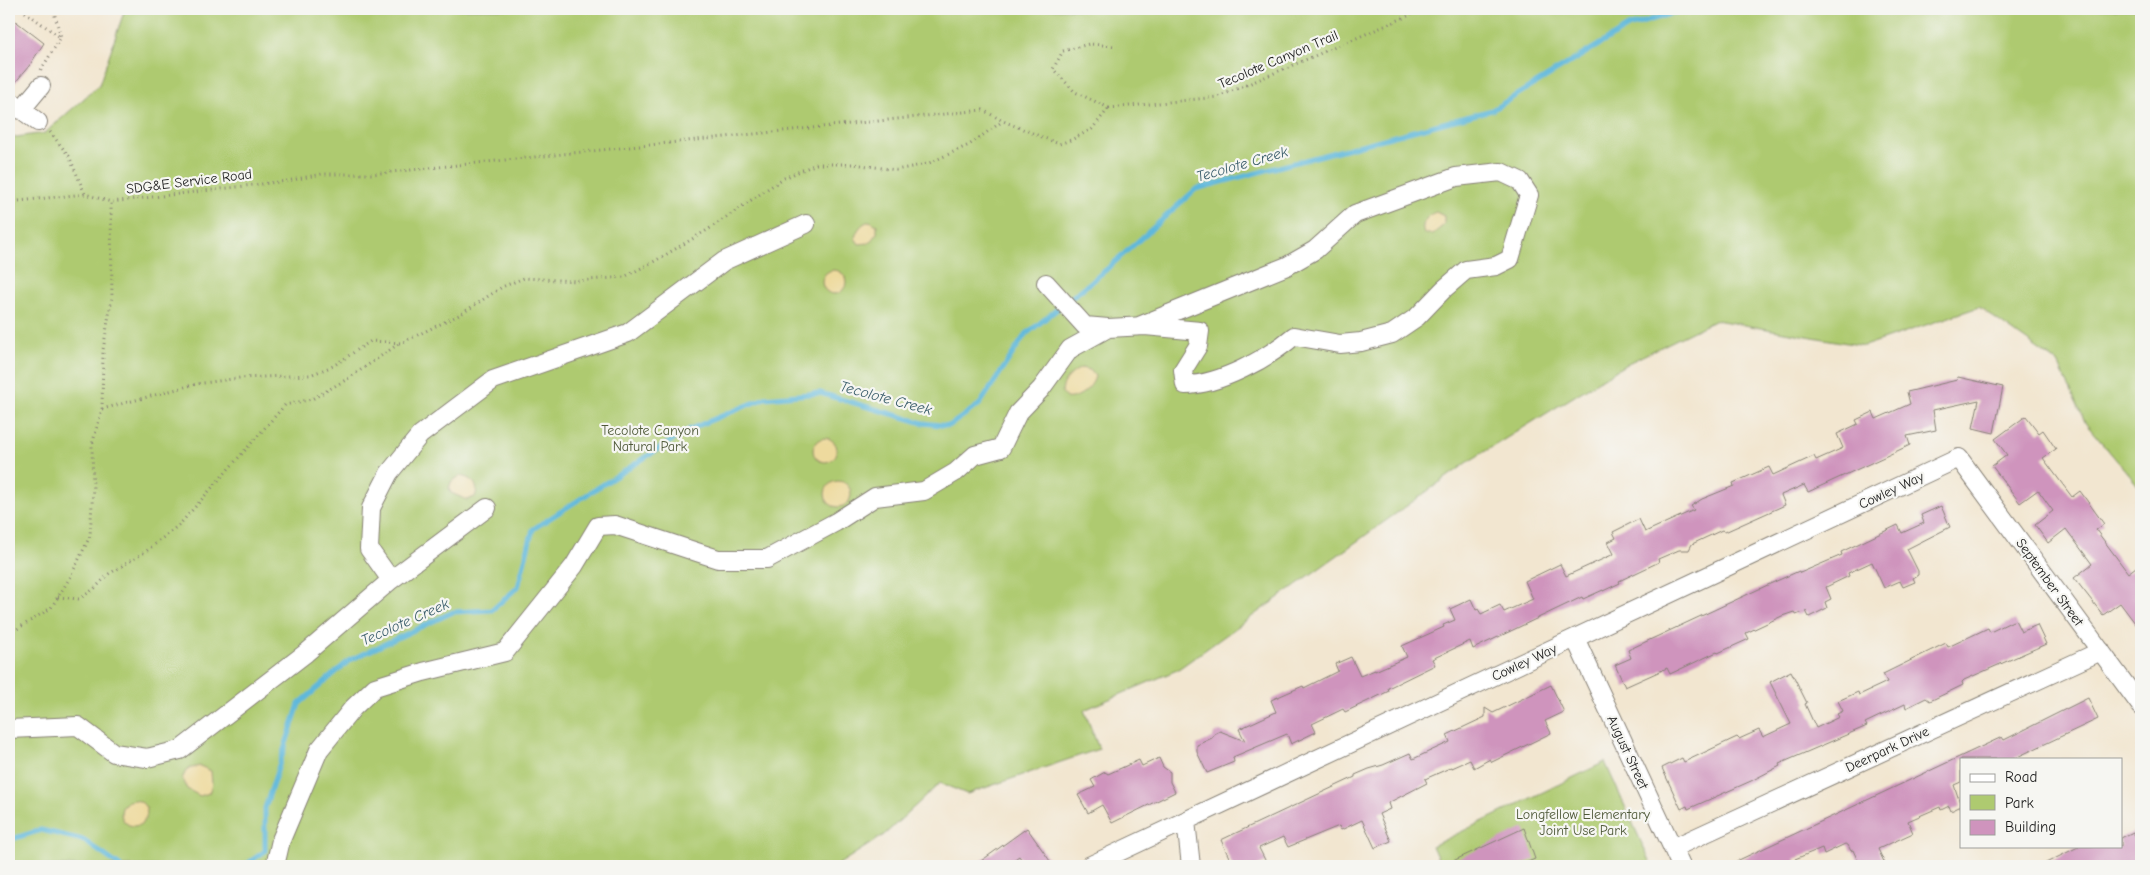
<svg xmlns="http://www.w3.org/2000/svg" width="2150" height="875" viewBox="0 0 2150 875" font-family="'Comic Neue',sans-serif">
<rect width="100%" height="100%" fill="#f6f6f2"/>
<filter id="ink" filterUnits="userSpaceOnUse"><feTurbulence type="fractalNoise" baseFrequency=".02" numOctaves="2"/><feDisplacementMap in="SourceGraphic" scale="10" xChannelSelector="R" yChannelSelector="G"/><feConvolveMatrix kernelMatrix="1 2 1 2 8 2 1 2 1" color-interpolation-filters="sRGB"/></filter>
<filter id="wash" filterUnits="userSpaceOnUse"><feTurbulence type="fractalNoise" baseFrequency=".0096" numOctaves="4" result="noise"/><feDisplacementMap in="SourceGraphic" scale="20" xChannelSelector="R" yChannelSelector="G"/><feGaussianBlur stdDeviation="1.12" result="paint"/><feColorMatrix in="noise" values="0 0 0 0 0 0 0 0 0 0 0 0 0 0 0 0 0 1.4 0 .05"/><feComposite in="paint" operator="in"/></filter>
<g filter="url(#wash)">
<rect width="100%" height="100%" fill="#f2e6d0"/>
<!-- green -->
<path fill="#aeca70" stroke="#657346" d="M125 9H2141V489L2086 424 2058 363 1979 307 1864 346 1716 320 1628 363 1471 460 1177 670 1084 710 1099 749 967 794 940 783 884 835 836 866H9V138L45 133 99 85Z
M1605 762 1652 866H1441L1432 846Z"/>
<!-- sand -->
<path fill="#eeda9e" stroke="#857b5d" d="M1436 212 1444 216V225L1433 234H1424C1420 224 1427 215 1436 212Z
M870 221 877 225V233L869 243 859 244 855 238C857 229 862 223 870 221Z
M822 282a12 12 0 1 1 24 0a12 12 0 1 1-24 0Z
M1081 368 1090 370 1095 376C1093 387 1078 400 1066 398L1062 393C1062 381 1071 373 1081 368Z
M813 450a12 12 0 1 1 24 0a12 12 0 1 1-24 0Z
M460 476C472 478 480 485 475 497L467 500 451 493 449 489 451 482Z
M825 494a13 13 0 1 1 26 0a13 13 0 1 1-26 0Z
M200 766 211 771 212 784 209 793 200 796 187 789 182 779 187 769Z
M121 813a13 13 0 1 1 26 0a13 13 0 1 1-26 0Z"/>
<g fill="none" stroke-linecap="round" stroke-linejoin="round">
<!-- stream -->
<path stroke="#5eb8db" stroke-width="5" d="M9 840 41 830 83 840 120 866
M244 866 265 851V808L299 704 350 660 453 612 492 610 518 587 533 529 690 429 765 398 820 393 923 423 949 426 980 404 1025 335 1107 269 1196 189 1492 110 1628 27 1686 9"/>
</g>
<g id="blocks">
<!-- building -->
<path fill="#cf94bd" d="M9 16 44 43 29 66 9 90Z
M1958 377 2003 387 1994 433 1973 428 1979 400 1933 410 1936 430 1907 436 1910 445 1808 492 1804 485 1781 495 1785 505 1725 532 1722 530 1692 544 1689 550H1679L1658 559 1659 562 1619 581 1620 583 1603 591V590L1583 599 1582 597 1473 649 1470 641 1432 659 1435 665 1388 688 1389 691 1345 712 1343 709 1312 724 1316 732 1291 744 1287 734 1233 757 1234 762 1207 773 1197 752V745L1212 738 1214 734 1220 731 1245 741 1239 729 1276 712 1271 700 1303 686 1304 688 1338 671 1335 664 1351 657 1360 676 1375 670V671L1407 657 1402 646 1444 627 1443 625 1455 620 1450 609 1471 599 1476 610 1478 609 1481 614 1500 605 1504 612 1533 599 1525 581 1560 564 1566 576 1614 554 1608 542 1616 538 1613 532 1639 519 1645 532 1694 510 1691 506 1702 499 1734 486 1733 483 1769 467 1773 475 1814 456 1816 460 1843 448 1837 434 1858 424 1856 420 1873 412 1876 419 1910 404 1907 392 1957 380Z
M2026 416 2039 433 2043 430 2056 449 2043 458 2072 497 2080 491 2104 524 2096 530 2128 573 2136 567 2141 574V631L2120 603 2103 615 2074 578 2092 564 2066 529 2048 543 2035 525 2053 511 2038 490 2020 503 1992 466 2007 455 1995 439Z
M1941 506 1950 527 1907 549 1918 571V575L1913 578 1915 582 1903 587 1900 581 1884 588 1872 562 1848 573 1849 576 1826 587 1831 599 1825 602 1827 608 1809 617 1806 611 1796 615 1794 612 1782 616 1746 633 1749 639 1718 653 1717 652 1670 674 1667 668 1625 687 1615 665 1631 658 1628 650 1772 583 1799 571 1800 573 1842 555 1841 552 1898 525 1902 533 1924 523 1921 515Z
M2015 620 2021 632 2037 625 2046 644 1964 680 1962 682 1963 685 1930 701 1926 698 1906 708 1905 704 1865 723 1867 726 1779 764 1780 766 1751 781 1688 809 1687 806 1681 809 1662 768 1682 758 1684 762 1737 737 1739 739 1759 730 1763 737 1791 724 1770 682 1791 671 1807 703 1805 704 1816 728 1839 717 1837 714 1843 711 1838 701 1858 692 1859 695 1887 682 1883 674 1946 643 1948 647 1988 628 1990 632Z
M1551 685 1564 712 1545 721 1551 733 1492 762 1490 759 1474 768 1470 760 1452 768V767L1425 779 1427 783 1388 803 1390 809 1379 814 1391 841 1375 848 1362 820 1341 830 1339 826 1288 847 1283 837 1259 848 1266 862 1256 866H1233L1221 840 1355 777V775L1369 769 1383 765 1410 753 1413 759 1439 747 1450 742 1447 735 1485 717V708L1493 713Z
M2088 698 2098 719 2013 759H1961V782L1954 785 1961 806 1951 811 1949 806 1941 810 1940 807 1908 821 1913 833 1878 849 1886 866H1860L1853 850 1851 851 1848 845 1845 844 1824 854 1822 848 1795 859 1798 866H1726L2002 737 2004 740Z
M1159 758 1163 767 1170 772V782L1175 792 1112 823 1102 805 1088 813 1078 795 1095 787 1091 780 1105 772 1108 774 1139 760 1142 766Z
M1027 828 1050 861 1043 866H1026L1019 856 1005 866H974Z
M1524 828 1535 859 1518 866H1442Z
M2133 832 2141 848V860L2129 866H2040L2080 846H2121V838Z"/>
</g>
</g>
<g filter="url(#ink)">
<use href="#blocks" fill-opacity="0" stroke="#878176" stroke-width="1"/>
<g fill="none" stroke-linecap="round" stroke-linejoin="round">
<!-- minor casing -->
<g stroke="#878176" stroke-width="20">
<path id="minor" d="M9 100 38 122
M21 110 41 86
M1046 283 1085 326 1108 328
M487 508 391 580 369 549 371 508 389 473 420 435 493 380 628 333 724 261 806 224
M1575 638 1681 866
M9 729 78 726 114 753 147 758 180 750 306 653 391 580
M1186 821 1191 866
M1673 848 2101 651
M275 866 281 840 319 750 353 708 375 687 423 672 505 652 574 566 598 526 615 525 718 559H767L836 522 875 497 924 491 956 472 975 455 1001 448 1018 413 1041 389 1070 349 1108 328 1145 326 1200 331 1198 346 1183 370 1185 385C1220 385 1268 358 1294 336L1340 344 1361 342 1392 334 1417 317 1444 289 1466 270 1496 266 1510 259 1529 195 1520 181 1501 172 1456 177 1355 214 1315 250 1287 266 1139 326
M1089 866 1959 458 2141 706"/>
</g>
<!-- path -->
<path stroke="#878176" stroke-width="3" stroke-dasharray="1 4" stroke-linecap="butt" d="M21 9 60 37
M41 70 61 37 53 9
M1109 108 1218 97 1408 16 1419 9
M1109 108 1075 92 1053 69 1063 51 1089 44 1114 46
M50 132 69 156 85 194
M9 202 85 194 111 202 287 181 322 174H372L983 110 1003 121 1059 144 1071 140 1092 129 1109 108
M102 409 196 384 240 378 310 375 333 366 371 341 401 343 461 314 502 287 524 278 576 281 624 277 655 261 709 229 782 179 816 164H854L896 170 927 164 969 145 1003 121
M58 597 79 599 94 589 109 574 145 552 180 524 285 405 312 399 349 378 400 343
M9 634 51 608 71 576 90 536 93 488 92 445 102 409 103 350 112 297 111 202"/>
<!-- minor -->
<use href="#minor" stroke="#fff" stroke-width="18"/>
</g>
</g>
<g text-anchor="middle" stroke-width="4.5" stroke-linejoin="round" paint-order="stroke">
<!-- street labels -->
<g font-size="14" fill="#1c1c1c" stroke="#f6f6f2">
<text transform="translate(1278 59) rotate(-23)" y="5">Tecolote Canyon Trail</text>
<text transform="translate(189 181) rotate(-7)" y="5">SDG&amp;E Service Road</text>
<text transform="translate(1891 490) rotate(-25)" y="5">Cowley Way</text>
<text transform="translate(2050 582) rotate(54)" y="5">September Street</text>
<text transform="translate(1524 662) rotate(-25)" y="5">Cowley Way</text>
<text transform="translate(1887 749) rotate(-25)" y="5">Deerpark Drive</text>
<text transform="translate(1628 752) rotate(65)" y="5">August Street</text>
</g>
<!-- park labels -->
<g font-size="14" fill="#4f5939" stroke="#f6f6f2">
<text x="650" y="435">Tecolote Canyon<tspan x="650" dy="16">Natural Park</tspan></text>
<text x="1583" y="819">Longfellow Elementary<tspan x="1583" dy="16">Joint Use Park</tspan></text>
</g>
<!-- water labels -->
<g font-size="15" font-style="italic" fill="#365a68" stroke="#f6f6f2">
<text transform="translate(1242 164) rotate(-16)" y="5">Tecolote Creek</text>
<text transform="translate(886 398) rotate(15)" y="5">Tecolote Creek</text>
<text transform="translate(405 622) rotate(-24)" y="5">Tecolote Creek</text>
</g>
</g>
<!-- margin -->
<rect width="2150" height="875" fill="none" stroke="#f6f6f2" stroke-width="30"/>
<!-- legend -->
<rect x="1960" y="758" width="162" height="90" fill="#f6f6f2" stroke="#9f9f9c"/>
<rect x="1970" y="774" width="25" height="8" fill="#ffffff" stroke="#9f9f9c"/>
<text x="2005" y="782" font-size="15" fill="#1c1c1c">Road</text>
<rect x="1970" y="795" width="25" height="15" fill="#aeca70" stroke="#9f9f9c"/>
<text x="2005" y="808" font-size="15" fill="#1c1c1c">Park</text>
<rect x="1970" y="820" width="25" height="15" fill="#cf94bd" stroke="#9f9f9c"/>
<text x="2005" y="832" font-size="15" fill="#1c1c1c">Building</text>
</svg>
